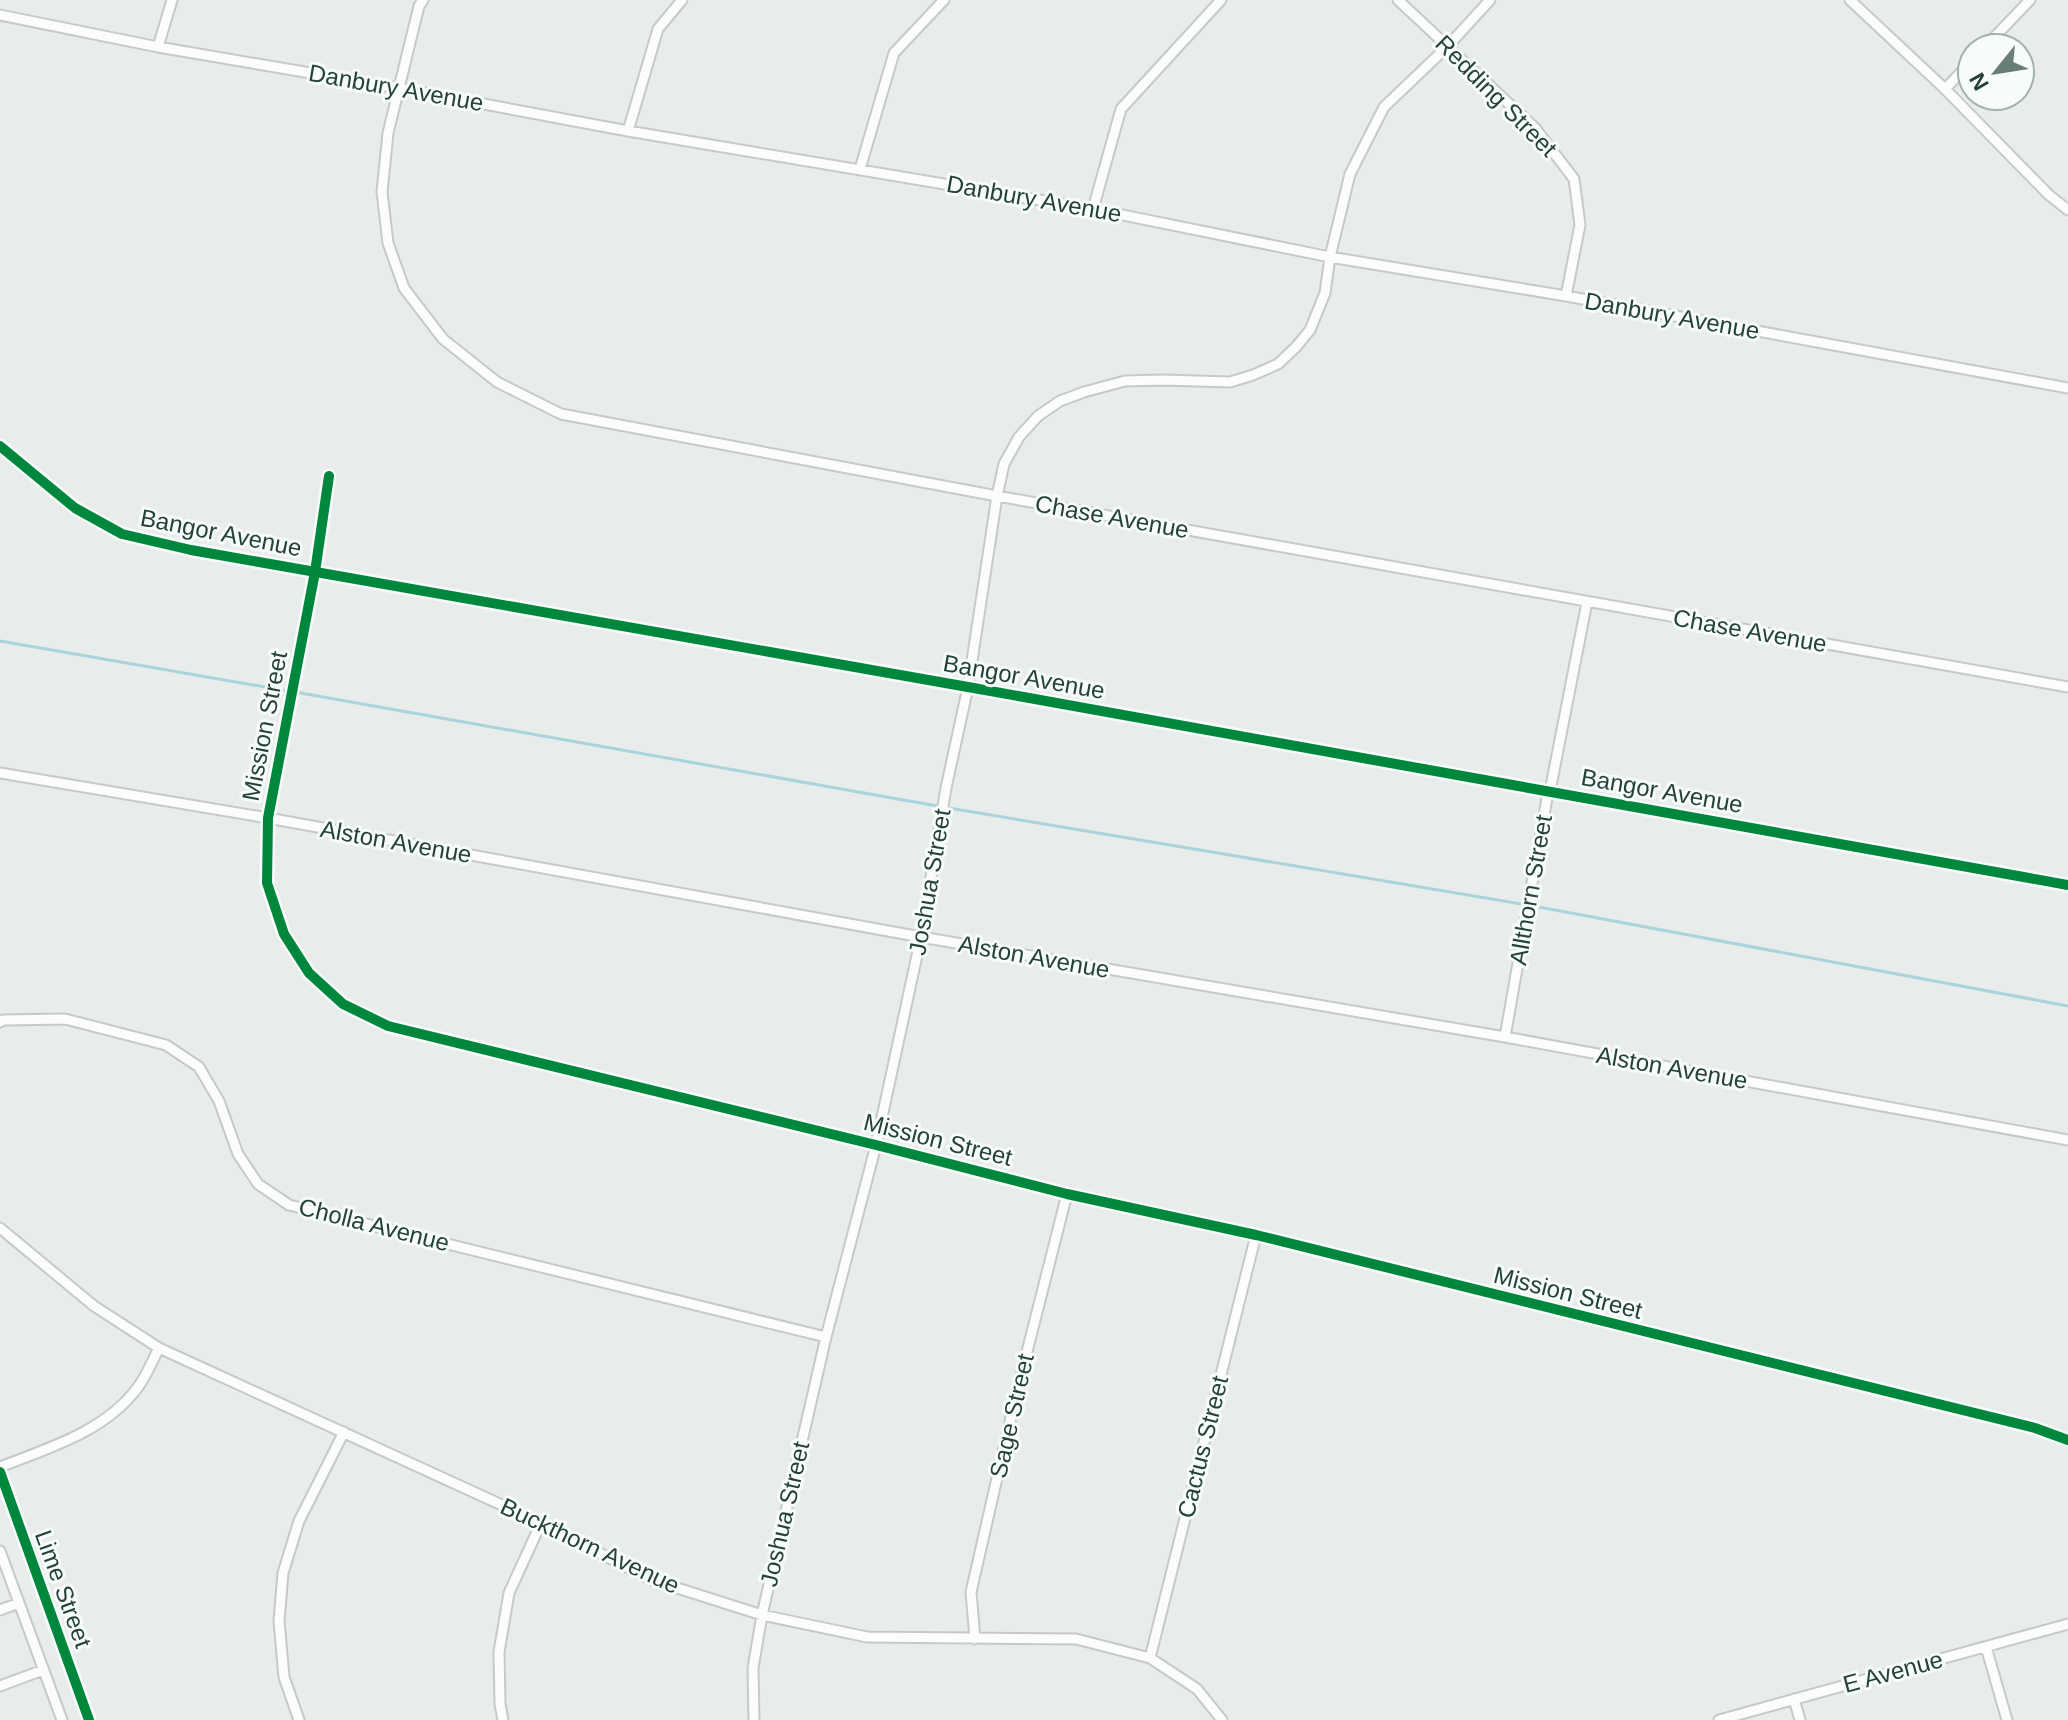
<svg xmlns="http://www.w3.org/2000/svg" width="2068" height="1720" viewBox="0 0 2068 1720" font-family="Helvetica,sans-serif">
<rect width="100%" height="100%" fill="#e8edeb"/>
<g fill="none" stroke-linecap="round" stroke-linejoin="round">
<!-- stream -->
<path stroke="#a9d4db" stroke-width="3" d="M0 641 288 691
M295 692 943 807 1528 905 2068 1006"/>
<!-- minor casing -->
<g stroke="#c5cac8" stroke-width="13">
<path id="minor" d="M423 0 419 6 388 133 382 192 388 243 404 288 443 339 497 382 561 414 997 496 2068 687
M1398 0 1535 128 1574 179 1580 225 1566 296
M1850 0 1945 89 2049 195 2068 210
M0 15 158 47 398 88 628 131 1093 209 1330 257 1566 296 2068 388
M158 47 172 0
M1984 48 2030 0
M1945 89 1972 61
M628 131 658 29 682 0
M860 169 894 53 944 0
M1093 209 1121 109 1221 0
M0 446 75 508 122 534 191 550 968 687 2068 885
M329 476 315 572 268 818 267 883 284 934 309 973 343 1004 388 1026 876 1145 1067 1194 1256 1235 2035 1428 2068 1440
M0 773 268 818 921 937 1505 1037 2068 1140
M0 1022 3 1020 65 1019 166 1045 199 1067 219 1101 238 1154 258 1184 289 1205 826 1337
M1505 1037 1547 798 1550 791 1587 602
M0 1228 94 1306 159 1348 541 1523 652 1580 762 1615 867 1637 1076 1639 1150 1658 1197 1689 1222 1720
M0 1467C49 1448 106 1431 138 1387 147 1375 152 1361 159 1348
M0 1472 89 1720
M0 1551 62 1720
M0 1610 19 1603
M975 1639 971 1592 1016 1395 1067 1194
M1986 1647 2007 1720
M1150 1658 1256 1235
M0 1686 43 1670
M1794 1699 1800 1720
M299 1720 284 1677 279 1621 283 1573 299 1521 344 1432
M503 1720 500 1704 499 1652 509 1593 541 1523
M754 1720 753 1668 762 1615 826 1337 876 1145 921 937 946 788 968 687 997 496 1004 464 1019 437 1038 416 1060 401 1084 392 1125 381 1163 380 1230 382 1253 375 1278 364 1296 347 1310 330 1325 293 1330 257 1350 174 1384 107 1448 46 1490 0
M1719 1720 2068 1624"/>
</g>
<!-- minor -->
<use href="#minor" stroke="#fcfcfc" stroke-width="9"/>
<!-- cycleway casing -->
<g stroke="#f7fbf9" stroke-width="15">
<path id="cycleway" d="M0 446 75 508 122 534 191 550 968 687 2068 885
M329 476 315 572 268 818 267 883 284 934 309 973 343 1004 388 1026 876 1145 1067 1194 1256 1235 2035 1428 2068 1440
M0 1472 89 1720"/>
</g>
<!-- cycleway -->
<use href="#cycleway" stroke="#00873e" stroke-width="10"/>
</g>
<g text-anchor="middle" stroke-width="6" stroke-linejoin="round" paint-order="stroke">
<!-- street labels -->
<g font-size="24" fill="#24423a" stroke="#f7fbf9">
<text transform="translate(396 88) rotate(10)" y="8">Danbury Avenue</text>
<text transform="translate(1496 96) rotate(45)" y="8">Redding Street</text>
<text transform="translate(1034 199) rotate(10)" y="8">Danbury Avenue</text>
<text transform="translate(1672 316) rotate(10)" y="8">Danbury Avenue</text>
<text transform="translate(1112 517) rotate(10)" y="8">Chase Avenue</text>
<text transform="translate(221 533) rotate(11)" y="8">Bangor Avenue</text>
<text transform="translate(1750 631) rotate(10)" y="8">Chase Avenue</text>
<text transform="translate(1024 677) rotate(10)" y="8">Bangor Avenue</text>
<text transform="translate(265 726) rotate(-79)" y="8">Mission Street</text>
<text transform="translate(1662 791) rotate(10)" y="8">Bangor Avenue</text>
<text transform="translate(396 842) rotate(10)" y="8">Alston Avenue</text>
<text transform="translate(930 882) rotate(-80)" y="8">Joshua Street</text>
<text transform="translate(1531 890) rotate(-80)" y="8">Allthorn Street</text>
<text transform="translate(1034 957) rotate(10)" y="8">Alston Avenue</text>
<text transform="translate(1672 1068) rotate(10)" y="8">Alston Avenue</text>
<text transform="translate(938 1140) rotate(14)" y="8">Mission Street</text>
<text transform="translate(374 1225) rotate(14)" y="8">Cholla Avenue</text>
<text transform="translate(1568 1293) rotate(14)" y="8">Mission Street</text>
<text transform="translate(1012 1416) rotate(-77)" y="8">Sage Street</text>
<text transform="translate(1203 1447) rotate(-76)" y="8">Cactus Street</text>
<text transform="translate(785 1514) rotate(-77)" y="8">Joshua Street</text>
<text transform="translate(590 1546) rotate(25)" y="8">Buckthorn Avenue</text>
<text transform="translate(63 1589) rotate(70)" y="8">Lime Street</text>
<text transform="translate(1893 1672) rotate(-15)" y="8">E Avenue</text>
</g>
</g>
<!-- north arrow -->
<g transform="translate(1996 72) rotate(240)"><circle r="38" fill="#f7fbf9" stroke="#a3b1ad" stroke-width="2"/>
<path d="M0-6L14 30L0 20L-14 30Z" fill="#697e78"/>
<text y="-12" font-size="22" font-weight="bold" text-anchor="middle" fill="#24423a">N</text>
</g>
</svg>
